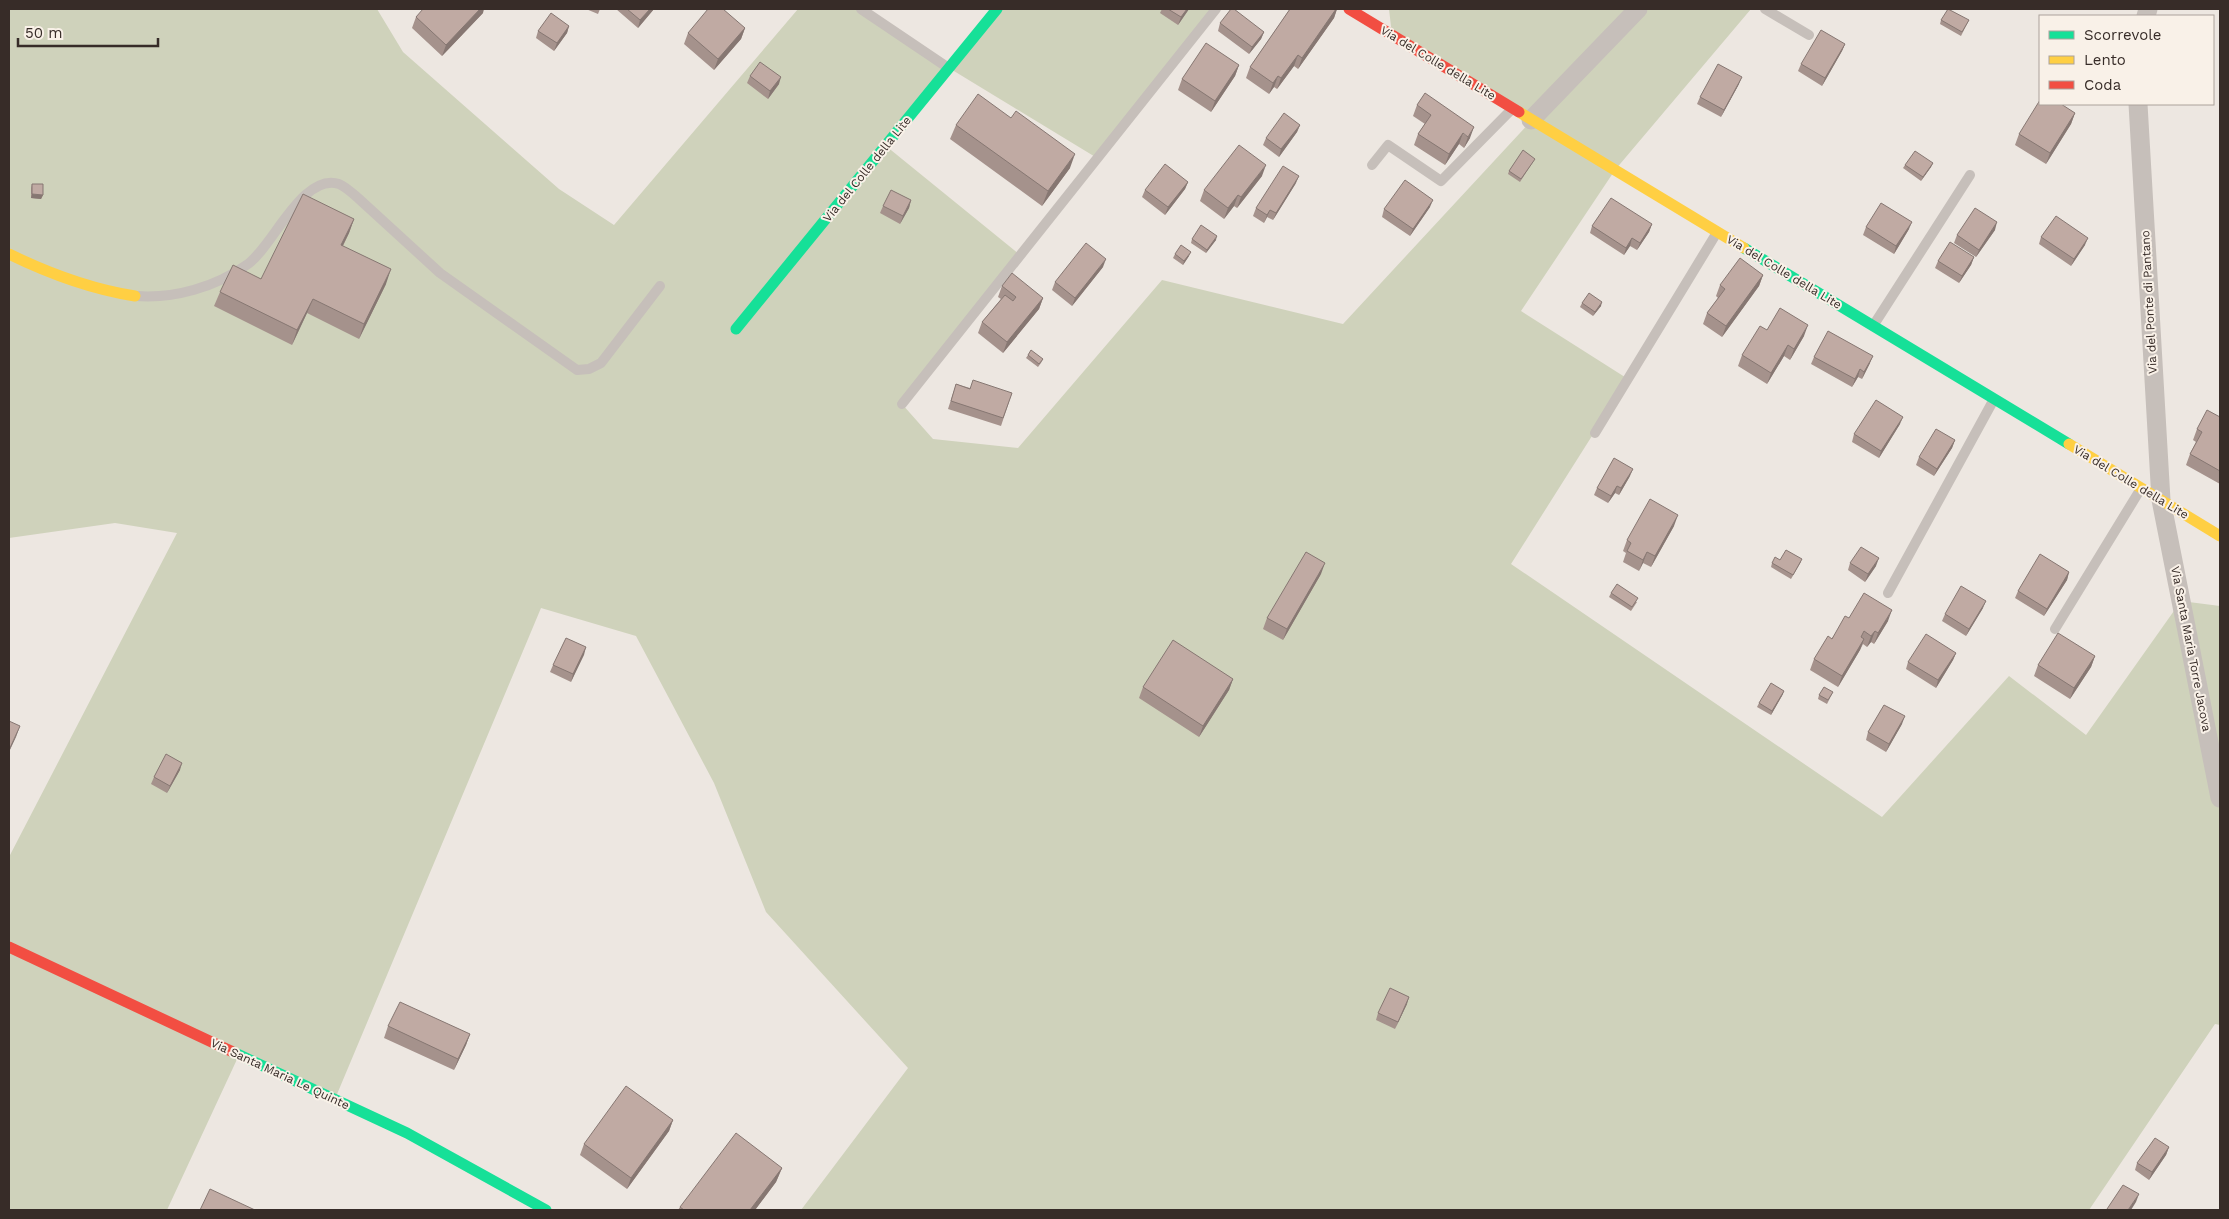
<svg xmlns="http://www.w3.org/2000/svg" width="2229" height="1219" viewBox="0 0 2229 1219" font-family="'Work Sans',sans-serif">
<rect width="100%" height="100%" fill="#ede7e1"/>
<!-- green -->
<path fill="#cfd2bb" d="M9 9H377L403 52 559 189 614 225 798 9H861L949 68 997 9H1216L1097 158 949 68 886 146 1020 255 902 404 933 439 1018 448 1162 280 1343 324 1531 121 1392 35 1389 9H1751L1615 170 1521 311 1628 379 1511 564 1882 817 2009 676 2086 735 2181 601 2220 606V1025L2215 1024 2089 1210H801L908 1068 766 912 714 783 636 636 541 608 335 1099 239 1055 167 1210H9V857L177 533 115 523 9 538Z"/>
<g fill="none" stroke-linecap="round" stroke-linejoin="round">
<!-- lane -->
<path stroke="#c6bfba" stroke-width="10" d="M861 9 947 67
M1765 9 1809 35
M1372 165 1388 145 1441 181 1512 109
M136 296C174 299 216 287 248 264 273 246 303 172 339 184 346 187 352 193 358 198L440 273 577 370 589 369 601 363 660 286
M1873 326 1970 175
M902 404 1216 9
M1595 433 1716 234
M1888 593 1993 401
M2055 629 2140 490"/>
<!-- street -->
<path stroke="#c6bfba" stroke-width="19" d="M2146 16 2148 9
M2138 104 2161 500 2220 798
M1531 120 1638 9"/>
<!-- fast -->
<path stroke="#16e098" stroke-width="11" d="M1744 248 2069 444
M736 329 997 9
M233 1052 407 1133 546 1210"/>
<!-- slow -->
<path stroke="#ffcf43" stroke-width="11" d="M1519 112 1744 248
M9 254C50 274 90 289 135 296
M2069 444 2220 536"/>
<!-- jam -->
<path stroke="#f24e42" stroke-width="11" d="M1349 9 1519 112
M9 947 233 1052"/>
</g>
<!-- wall -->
<path fill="#a5928c" d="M586 9H600L598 14Z
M616 9H654L638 28Z
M1162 9H1189L1178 25 1160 13Z
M1290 9H1337L1334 18 1298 69 1294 66 1277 89 1274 87 1269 94 1246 78 1250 67Z
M483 13 442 56 412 28 416 17Z
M1941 20H1969L1961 36 1940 24Z
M1220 23 1264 32 1261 39 1249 54 1218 31Z
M569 26 567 33 554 51 536 38 538 31Z
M745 28 741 39 714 70 684 44 688 33Z
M1845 44 1842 51 1822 86 1798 71 1801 64Z
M1239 65 1235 76 1211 112 1178 90 1182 79Z
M750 76 779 84 768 99 747 83Z
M1739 84 1721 117 1697 104 1700 97Z
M1417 105 1470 138 1464 148 1459 144 1445 165 1414 145 1418 134 1425 124 1413 116Z
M2075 113 2071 124 2046 164 2015 145 2019 134Z
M1011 118 1070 168 1042 206 950 139 956 125Z
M1300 125 1297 132 1279 157 1263 145 1266 138Z
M1535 159 1533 162 1520 182 1508 174 1509 171Z
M1933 163 1931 167 1921 181 1903 168 1905 165Z
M1262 176 1237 208 1234 206 1224 219 1200 201 1204 190Z
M1188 182 1185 189 1165 215 1142 197 1145 190Z
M1296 183 1273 220 1267 217 1264 223 1253 216 1256 208Z
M32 184 43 195 41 199 31 198V188Z
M911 200 909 208 900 224 880 213 883 206Z
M1430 207 1410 236 1382 217 1384 209Z
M354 219 349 233 343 246 386 284 359 339 307 313 292 345 214 306 220 292 261 279Z
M1652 224 1649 232 1637 250 1630 246 1624 255 1590 233 1592 226Z
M1866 227 1909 229 1894 254 1863 235Z
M1995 230 1976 257 1954 243 1957 235Z
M2041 237 2085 245 2071 266 2039 244Z
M1192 239 1216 240 1206 253 1191 243Z
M1175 254 1189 256 1183 265 1173 258Z
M1974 257 1971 265 1959 283 1935 268 1938 261Z
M1103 267 1072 306 1052 290 1055 282Z
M1763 275 1759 286 1722 337 1703 324 1707 313 1718 298 1716 296 1720 285Z
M1002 286 1043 298 1039 309 1003 353 978 333 982 322 1001 299 998 297Z
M1582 303 1601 306 1593 316 1580 307Z
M1767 330 1804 336 1790 360 1784 356 1767 384 1738 366 1742 355Z
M1028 355 1043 359 1041 363 1038 367 1026 358Z
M1814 357 1870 363 1862 379 1858 377 1852 387 1811 364Z
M956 384 970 388 1012 393 1001 426 948 409Z
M2220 417V484L2186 465 2190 454 2196 442 2193 440 2197 429Z
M1900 424 1879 458 1852 442 1854 434Z
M1955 440 1952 448 1934 476 1916 465 1919 457Z
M1630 476 1619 495 1615 493 1608 503 1594 495 1597 488Z
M1674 526 1651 567 1643 563 1639 571 1623 562 1626 553 1623 551 1627 540Z
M1780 560 1801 562 1791 579 1771 567 1772 563Z
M1850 563 1876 566 1865 582 1848 570Z
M2069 572 2067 580 2044 616 2015 598 2018 591Z
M1321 574 1283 640 1263 629 1267 618Z
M1611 593 1637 602 1631 611 1609 597Z
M1983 608 1966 636 1942 621 1945 614Z
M1849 618 1888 621 1874 644 1871 642 1867 647 1863 644 1860 650 1838 687 1810 670 1814 659Z
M586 647 571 682 550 672 553 665Z
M1956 653 1953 660 1936 688 1906 669 1908 662Z
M2095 656 2091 667 2070 699 2034 676 2038 665Z
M1233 679 1229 690 1199 737 1139 698 1143 687Z
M1833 692 1827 704 1818 699 1819 695Z
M1783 694 1771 715 1757 707 1759 703Z
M1902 724 1886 752 1866 740 1868 732Z
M180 770 167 793 151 784 154 777Z
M1407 1004 1395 1029 1376 1020 1378 1013Z
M388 1026 470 1034 466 1045 454 1070 384 1038Z
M673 1120 669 1131 627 1189 580 1155 584 1144Z
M2169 1147 2166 1155 2149 1180 2135 1170 2137 1163Z
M782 1168 776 1182 755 1210H678L680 1207Z"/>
<!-- shaded-wall -->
<path fill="#867772" d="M480 9H484L483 13 442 56 446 45Z
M650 9H654L638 28 640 20Z
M1187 9H1189L1178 25 1181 17Z
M1336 9H1337L1334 18 1298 69 1302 58Z
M569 26 567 33 554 51 557 43Z
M745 28 741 39 714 70 718 59Z
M1264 32 1261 39 1249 54 1252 47Z
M1845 44 1842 51 1822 86 1825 78Z
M1298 55 1294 66 1277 89 1281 78Z
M1239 65 1235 76 1211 112 1215 101Z
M1278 76 1274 87 1269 94 1273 83Z
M781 77 779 84 768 99 770 91Z
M1742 77 1739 84 1721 117 1724 110Z
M2075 113 2071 124 2046 164 2050 153Z
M1300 125 1297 132 1279 157 1281 149Z
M1474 127 1470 138 1464 148 1468 137Z
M1463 133 1459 144 1445 165 1449 154Z
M1075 154 1070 168 1042 206 1048 191Z
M1933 163 1931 167 1921 181 1923 177Z
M1266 165 1262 176 1237 208 1241 197Z
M1299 176 1296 183 1273 220 1276 213Z
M1188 182 1185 189 1165 215 1168 207Z
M32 194 43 195 41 199 31 198Z
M1238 195 1234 206 1224 219 1228 208Z
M911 200 909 208 900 224 903 216Z
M1433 200 1430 207 1410 236 1413 229Z
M1270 210 1267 217 1264 223 1267 215Z
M354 219 349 233 336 259 341 245Z
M1912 222 1909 229 1894 254 1896 246Z
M1997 222 1995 230 1976 257 1979 250Z
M1652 224 1649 232 1637 250 1640 243Z
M1217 236 1216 240 1206 253 1207 250Z
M1632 238 1630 246 1624 255 1626 248Z
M2088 238 2085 245 2071 266 2074 259Z
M1191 252 1189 256 1183 265 1184 261Z
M1974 257 1971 265 1959 283 1962 276Z
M1106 259 1103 267 1072 306 1075 298Z
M391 269 386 284 359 339 364 324Z
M1763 275 1759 286 1722 337 1726 326Z
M1043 298 1039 309 1003 353 1007 342Z
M313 299 307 313 292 345 297 330Z
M1602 302 1601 306 1593 316 1595 312Z
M1808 325 1804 336 1790 360 1794 349Z
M1788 345 1784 356 1767 384 1771 373Z
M1873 356 1870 363 1862 379 1864 372Z
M1860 369 1858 377 1852 387 1855 379Z
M1903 417 1900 424 1879 458 1881 451Z
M1955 440 1952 448 1934 476 1937 469Z
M1633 469 1630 476 1619 495 1621 488Z
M1617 486 1615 493 1608 503 1611 496Z
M1678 515 1674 526 1651 567 1655 556Z
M1647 552 1643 563 1639 571 1643 560Z
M1879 558 1876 566 1865 582 1868 574Z
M1325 563 1321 574 1283 640 1287 629Z
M2069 572 2067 580 2044 616 2047 609Z
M1986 601 1983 608 1966 636 1969 629Z
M1892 610 1888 621 1874 644 1878 633Z
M1875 631 1871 642 1867 647 1871 636Z
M1864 639 1860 650 1838 687 1842 676Z
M586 647 584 655 571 682 573 674Z
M1956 653 1953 660 1936 688 1938 680Z
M2095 656 2091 667 2070 699 2074 688Z
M1233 679 1229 690 1199 737 1203 726Z
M1784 691 1783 694 1771 715 1772 711Z
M1905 716 1902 724 1886 752 1889 744Z
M20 726 16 737 9 752V750Z
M182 763 180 770 167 793 170 786Z
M1409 997 1407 1004 1395 1029 1398 1022Z
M470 1034 466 1045 454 1070 458 1059Z
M673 1120 669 1131 627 1189 631 1178Z
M2169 1147 2166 1155 2149 1180 2152 1172Z
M782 1168 776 1182 755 1210H750Z
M2139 1194 2136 1202 2131 1210H2128Z"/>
<!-- building -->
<path fill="#c0aaa3" stroke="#867772" d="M423 9H480L446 45 416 17Z
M627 9H650L640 20Z
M708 9H723L745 28 718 59 688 33Z
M1168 9H1187L1181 17Z
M1231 9H1234L1264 32 1252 47 1220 23Z
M1290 9H1336L1302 58 1298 55 1281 78 1278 76 1273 83 1250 67Z
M1948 9 1969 20 1962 32 1941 20Z
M551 13 569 26 557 43 538 31Z
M1821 30 1845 44 1825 78 1801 64Z
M1206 43 1239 65 1215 101 1182 79Z
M760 62 781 77 770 91 750 76Z
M1718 64 1742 77 1724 110 1700 97Z
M1425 93 1474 127 1468 137 1463 133 1449 154 1418 134 1431 115 1417 105Z
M978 94 1011 118 1016 111 1075 154 1048 191 956 125Z
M2040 100V104H2061L2075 113 2050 153 2019 134Z
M1284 113 1300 125 1281 149 1266 138Z
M1239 145 1266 165 1241 197 1238 195 1228 208 1204 190Z
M1523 150 1535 159 1521 179 1509 171Z
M1915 151 1933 163 1923 177 1905 165Z
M1165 164 1188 182 1168 207 1145 190Z
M1283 166 1299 176 1276 213 1270 210 1267 215 1256 208Z
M1405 180 1433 200 1413 229 1384 209Z
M32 184H43V195L32 194Z
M891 190 911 200 903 216 883 206Z
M303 194 354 219 341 245 391 269 364 324 313 299 297 330 220 292 233 265 261 279Z
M1611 198 1652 224 1640 243 1632 238 1626 248 1592 226Z
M1881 203 1912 222 1896 246 1866 227Z
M1975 208 1997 222 1979 250 1957 235Z
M2056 216 2088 238 2074 259 2041 237Z
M1201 225 1217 236 1207 250 1192 239Z
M1950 242 1974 257 1962 276 1938 261Z
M1086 243 1106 259 1075 298 1055 282Z
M1181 245 1191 252 1184 261 1175 254Z
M1740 258 1763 275 1726 326 1707 313 1725 289 1720 285Z
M1012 273 1043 298 1007 342 982 322 1005 295 1013 301 1016 297 1002 286Z
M1589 293 1602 302 1595 312 1582 303Z
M1780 308 1808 325 1794 349 1788 345 1771 373 1742 355 1760 326 1767 330Z
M1828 331 1873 356 1864 372 1860 369 1855 379 1814 357Z
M1031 350 1043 359 1039 364 1028 355Z
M973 380 1012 393 1003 418 951 401 956 384 970 389Z
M1876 400 1903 417 1881 451 1854 434Z
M2207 410 2220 417V471L2190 454 2202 432 2197 429Z
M1936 429 1955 440 1937 469 1919 457Z
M1614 458 1633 469 1621 488 1617 486 1611 496 1597 488Z
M1650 499 1678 515 1655 556 1647 552 1643 560 1627 551 1631 543 1627 540Z
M1861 547 1879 558 1868 574 1850 563Z
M1786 550 1802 559 1793 575 1772 563 1775 557 1780 560Z
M1306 552 1325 563 1287 629 1267 618Z
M2040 554 2069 572 2047 609 2018 591Z
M1617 584 1638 598 1632 607 1611 593Z
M1961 586 1986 601 1969 629 1945 614Z
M1864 593 1892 610 1878 633 1875 631 1871 636 1864 631 1861 637 1864 639 1842 676 1814 659 1828 636 1832 639 1845 616 1849 618Z
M2058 633 2095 656 2074 688 2038 665Z
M1926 634 1956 653 1938 680 1908 662Z
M566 638 586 647 573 674 553 665Z
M1173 640 1233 679 1203 726 1143 687Z
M1771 683 1784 691 1772 711 1759 703Z
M1824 687 1833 692 1828 700 1819 695Z
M1884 705 1905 716 1889 744 1868 732Z
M9 721 20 726 9 750Z
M166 754 182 763 170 786 154 777Z
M1390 988 1409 997 1398 1022 1378 1013Z
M400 1002 470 1034 458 1059 388 1026Z
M626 1086 673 1120 631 1178 584 1144Z
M736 1133 782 1168 750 1210H684L680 1207Z
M2155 1138 2169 1147 2152 1172 2137 1163Z
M2123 1185 2139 1194 2128 1210H2109L2107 1209Z
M210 1189 255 1210H200Z"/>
<g text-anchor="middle" stroke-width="4" stroke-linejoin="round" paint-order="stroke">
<!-- street labels -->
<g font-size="12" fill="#372c28" stroke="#f9f1e8">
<text transform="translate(1438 63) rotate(31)" y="4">Via del Colle della Lite</text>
<text transform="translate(867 169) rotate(-51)" y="4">Via del Colle della Lite</text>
<text transform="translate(1784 272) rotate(31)" y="4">Via del Colle della Lite</text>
<text transform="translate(2149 302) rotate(-93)" y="4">Via del Ponte di Pantano</text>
<text transform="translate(2131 482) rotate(31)" y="4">Via del Colle della Lite</text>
<text transform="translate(2191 649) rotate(79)" y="4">Via Santa Maria Torre Jacova</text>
<text transform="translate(280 1074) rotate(25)" y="4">Via Santa Maria Le Quinte</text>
</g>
</g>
<!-- border -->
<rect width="2229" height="1219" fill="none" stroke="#372c28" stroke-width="20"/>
<!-- legend -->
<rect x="2039" y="15" width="175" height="90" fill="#f9f1e8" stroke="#aba29b"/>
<rect x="2049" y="31" width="25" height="8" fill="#16e098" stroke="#aba29b"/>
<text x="2084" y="40" font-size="15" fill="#372c28">Scorrevole</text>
<rect x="2049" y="56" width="25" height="8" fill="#ffcf43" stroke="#aba29b"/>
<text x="2084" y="65" font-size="15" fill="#372c28">Lento</text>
<rect x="2049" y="81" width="25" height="8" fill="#f24e42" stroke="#aba29b"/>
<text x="2084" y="90" font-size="15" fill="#372c28">Coda</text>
<!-- scale -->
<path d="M18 38v8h140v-8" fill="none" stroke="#372c28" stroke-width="2.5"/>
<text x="25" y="38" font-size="15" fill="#372c28" stroke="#f9f1e8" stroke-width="4" paint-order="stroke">50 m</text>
</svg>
